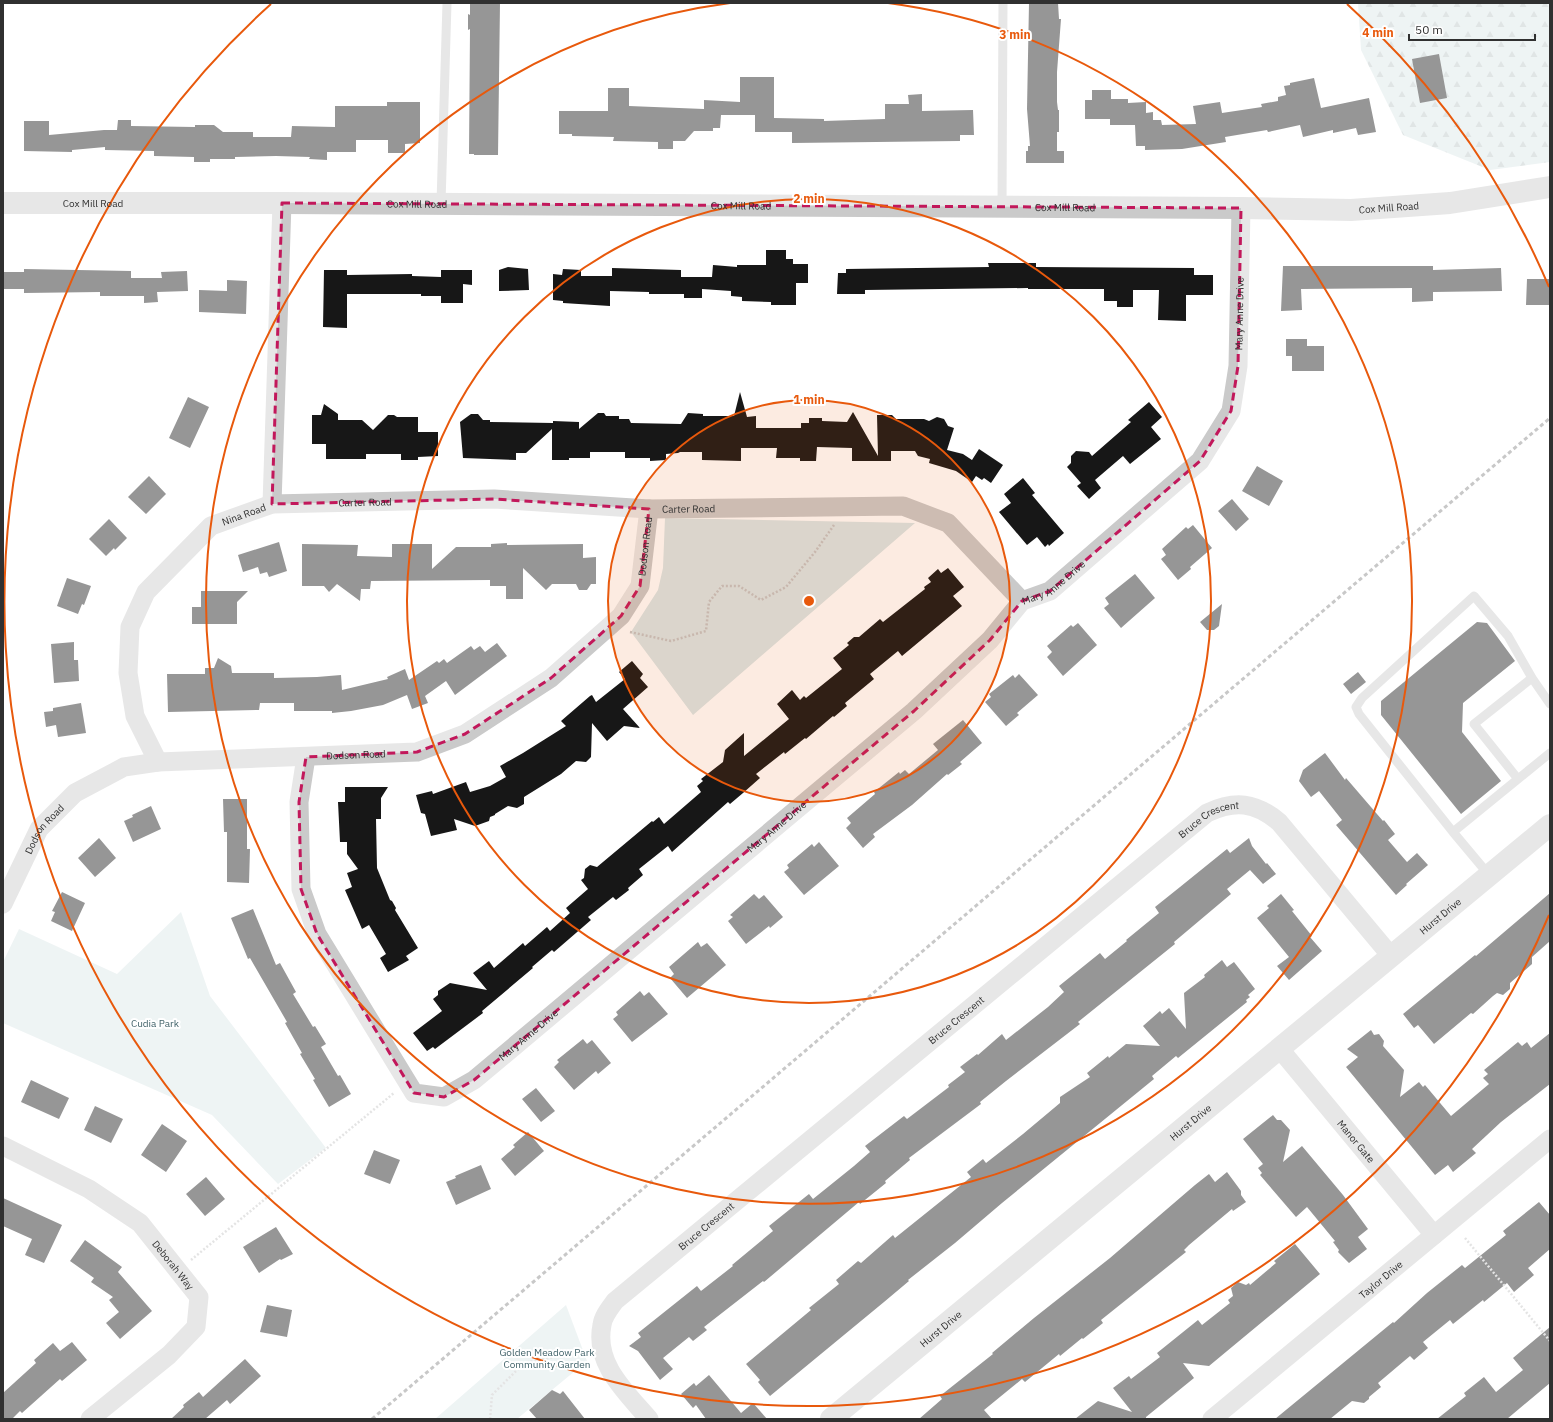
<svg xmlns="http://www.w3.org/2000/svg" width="1553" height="1422" viewBox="0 0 1553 1422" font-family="'IBM Plex Sans',sans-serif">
<defs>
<pattern id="forest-firs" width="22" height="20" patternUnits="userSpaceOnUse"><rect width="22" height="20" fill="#dae6e7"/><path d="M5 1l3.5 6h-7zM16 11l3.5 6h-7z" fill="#bbc6c6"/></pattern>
</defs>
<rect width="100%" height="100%" fill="#fff"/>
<!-- forest -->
<path fill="url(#forest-firs)" d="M1358 3H1550V162L1490 170 1403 135 1361 50Z"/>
<!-- green -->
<path fill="#dae6e7" d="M665 518 915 523 693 715 631 632 658 590 663 568Z
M181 912 210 996 326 1148 278 1184 212 1115 3 1023V962L19 929 117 974Z
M566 1305 587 1361 517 1419H435Z"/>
<!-- building -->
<path fill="#171717" d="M470 3H500L498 155H474V154H469L470 29 468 30V14L470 15Z
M1029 3H1058L1059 19H1061L1057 72V102L1058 110H1059V132H1057V151H1064V163H1026V151H1028V146H1030L1027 109Z
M1439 54 1447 98 1420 103 1412 59Z
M740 77H774V118L824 119V121L885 119V104H909L908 95 922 94V111L973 110 974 135H960V141L792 143V132H755V115H721L720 128H713V131H694L685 141H673V149H658V142L613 141 614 137 572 136V134H559V111H608V88H629V106L704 109V100L740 102Z
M1314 78 1321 108 1369 98 1376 132 1358 135 1356 128 1333 133V130L1303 137 1300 125 1268 132 1267 130 1225 137 1226 142 1182 149 1145 150V146H1136L1135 125H1110V119H1085V100H1092V90H1111V99H1128V103L1146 102V113L1153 112V120H1161L1162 125 1196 124 1193 106 1220 102 1222 113 1262 107 1261 104 1278 101V97L1286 95 1284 86 1290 85V83Z
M387 102H420V143L405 144V153H388V140H356V152H327V160L309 159 310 157 276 156 235 157V159H210V162H194V157L154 156V151L105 150V147L72 150V152L24 151V121H49V135L104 130H117L118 120H131V126L195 127V125H214L223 132H253V137H291L292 126 335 127V106H387Z
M766 250H786V259H793V264H808V283H796V305H771V302L742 301V297L731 296V291L702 289V298H684V294H649V292L610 291V306L563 303V301L553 300V274L562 275 563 269 581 270V276H612V268L681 270V277H712L713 265 737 267V265H766Z
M988 263H1036V267L1194 268V275H1213V295H1186V321L1158 320 1159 290H1133V307H1117V301H1104V289H1028V288L865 290V294H837L838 273H846V269L989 267Z
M1283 266H1433V270L1501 268 1502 291 1433 292V301L1412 302V288L1301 289 1302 310 1281 311Z
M508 267 528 269 529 290 499 291V270Z
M24 269 131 271V278H162L161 272 187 271 188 291 157 292 158 302 144 303V296H100V292L24 293V289H3V272H24Z
M324 270H347V275L412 274V276L441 277V270H472V285L463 284V303H441V296H421V294H347V328L323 327Z
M1527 279H1550V305H1526Z
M227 280 247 281 246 314 199 312V290L227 291Z
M1286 339H1307V346H1324V371H1292V356H1286Z
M740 392 747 417 756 416V428H801V423H809V418H822V421L847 422 853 412 878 456 877 415H892L896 419H924L929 421 937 417 944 419 948 426 954 428 947 450 963 454 972 460 979 449 1003 465 991 483 984 478 982 480 976 476 972 482 956 471 929 463 930 459 918 456 915 451H891V461H852V448L817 447 816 461H800V458H776L777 448H741V461L702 460V452H680L678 453 666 454V460L650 461V458H625V452H590V458H569V460H552V429L526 453H516V460L463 458 460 422 471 414H478L483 420H490V422L553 423V421L579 422V429L598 413H604L606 416H619V419H629L631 423 681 424 688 413 703 414V416H734Z
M188 397 209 407 190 448 169 438Z
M1149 402 1162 417 1151 427 1161 439 1130 464 1123 456 1095 480 1101 488 1089 499 1077 486 1081 483 1067 467 1071 463V456L1076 451 1089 452 1092 456 1131 422 1128 420Z
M324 404 338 414V420H362L373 430 388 415H394L397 417H418V432H438V456L418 457V460H401V454H366V459H326V444H312V415H321Z
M1257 466 1283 481 1269 506 1242 491Z
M149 476 166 494 146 514 128 497Z
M1023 478 1035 493 1032 495 1064 533 1049 546 1048 544 1045 547 1037 537 1027 545 999 512 1011 503 1004 494Z
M1232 499 1249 519 1236 531 1218 511Z
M109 519 127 538 115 550 114 548 106 556 89 539Z
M1193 525 1212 548 1190 567 1191 569 1178 580 1161 559 1166 555 1162 549 1186 527 1188 529Z
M279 542 287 571 269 577 267 572 260 574 258 567 243 572 238 555Z
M507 543V545L583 544V558L596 557V584H591L587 590H579L576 584H552L546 590 523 568V599H506V586H490V580L371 581 370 589H361L360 601 337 584 329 592 324 586H302V544L358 545 357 556 392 557V544H432V569L456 547H491V544Z
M948 568 964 587 953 596 962 606 902 656 898 651 870 674 874 679 845 703 847 706 834 717 833 716 806 739 805 738 785 754 784 752 756 774 760 778 743 793 730 804 728 802 672 852 668 846 639 869 643 875 628 888 629 890 616 900 613 897 588 917 591 920 554 952 552 950 532 967 533 968 482 1011 483 1013 435 1049 433 1047 427 1051 413 1033 442 1011 433 999 438 995V991L450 983 487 990 473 973 489 961 494 968 523 943 525 946 547 927 550 931 570 913 566 908 588 889 581 880 584 878 585 869 590 865 597 867 652 821 653 822 659 817 664 824 701 792 697 786 703 781 701 779 723 762 725 750 744 733V756L789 719 777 704 792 690 800 700 804 696 806 698 842 669 833 658 849 645 847 643 854 637H859L880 619 883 622 925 589 924 587 931 582 928 578 938 569 941 573Z
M1135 574 1155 598 1121 628 1104 608 1109 604 1105 598Z
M67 578 91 586 84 605 82 604 78 614 57 606Z
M201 591H248L237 602V624H192V607H201Z
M1222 604 1219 626 1214 630H1207L1200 622Z
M1477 622 1487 623 1515 661 1463 703 1462 732 1501 781 1461 814 1381 715V701Z
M1078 623 1097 645 1063 676 1047 657 1052 652 1047 646 1071 625 1073 627Z
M74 642V660H78L79 681 54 683 51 644Z
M497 643 507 656 455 695 446 681 425 696 428 703 412 709 407 695 383 705 351 711 332 713V711H294V703H260L259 710 168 712 167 674H205V668H214L218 658 231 666 232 673H274V678L317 677 341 675 342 690 388 679 387 677 405 669 409 680 437 661 439 663 444 659 447 663 471 646 474 650 480 646 485 652Z
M632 661 643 674 640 678 648 687 623 709 640 728 624 726 607 741 592 723 591 757 586 762 576 761 561 774 524 797V804L517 808 508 806 495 814V815L490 817 489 821 475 826 454 819 457 830 431 836 425 814 421 813 416 795 432 791 433 794 466 782 470 792 490 786 506 777 500 766 523 753 566 726 561 721 590 696 592 695 596 702 625 679 619 672Z
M1358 672 1366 682 1351 694 1343 684Z
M1019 674 1038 695 1017 713 1019 715 1006 726 985 702 991 697 989 694 1013 675 1015 678Z
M81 703 86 733 58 737 56 725 46 727 44 712 53 711V708Z
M963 720 982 743 960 762 962 764 948 775 947 774 912 805 873 834 875 837 863 848 846 828 851 823 847 818 875 794 874 792 899 772 900 774 905 770 909 774 938 750 933 744Z
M1325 753 1345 780 1346 778 1383 821 1384 820 1395 834 1388 840 1407 862 1417 853 1428 865 1406 884 1407 885 1396 895 1336 825 1342 820 1319 791 1311 797 1299 781 1303 770Z
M345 787H388L381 798V819H376L377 868 390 900 392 901 396 908 395 910 418 948 406 956 409 960 388 972 380 958 386 954 369 925 362 929 345 890 352 887 347 873 358 869 347 854V842H340L338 802H345Z
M223 799H247V849H250L249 883 227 882V832H224Z
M151 806 161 829 133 842 124 821 133 817 132 815Z
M99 838 116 858 95 877 78 858Z
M1249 838 1252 846 1266 864 1267 863 1276 874 1263 884 1250 870 1227 889 1231 894 1174 942 1175 944 1078 1022 1080 1024 1006 1081 980 1102 981 1104 909 1158 910 1160 885 1181 886 1183 860 1204 859 1202 764 1282 763 1281 704 1327 707 1330 693 1341 689 1337 663 1358 673 1369 660 1380 638 1351 629 1346 641 1337 638 1333 697 1286 701 1291 733 1266 732 1265 773 1231 769 1226 809 1194 813 1199 854 1166 870 1152 865 1146 904 1116 907 1119 949 1087 948 1085 965 1072 960 1067 977 1054 978 1055 1002 1034 1006 1040 1048 1007 1064 992 1059 986 1100 953 1105 959 1127 941 1126 940 1159 913 1155 907 1180 887 1227 849 1230 853Z
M819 842 839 866 804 895 784 872 789 868 787 865 812 844 814 847Z
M62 892 85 903 72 931 51 921 55 912 52 911Z
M1550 893V941L1532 957V964L1510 983V989L1503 995 1497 993 1493 996 1473 1014 1471 1013 1434 1044 1418 1025 1414 1028 1403 1014 1475 955 1476 956Z
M754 894 759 899 764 895 783 917 770 928 769 926 746 944 728 921 733 917 730 915Z
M1281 894 1294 910 1292 911 1312 936 1310 937 1322 951 1289 980 1277 966 1289 957 1257 918 1269 908 1267 906Z
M253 909 276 965 280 963 296 992 293 994 313 1027 315 1026 326 1044 321 1047 338 1076 340 1075 351 1094 329 1107 313 1080 315 1079 300 1054 302 1053 285 1023 287 1022 250 958 248 959 231 918Z
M698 942 701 947 707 943 726 965 687 998 670 978 674 974 669 967Z
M1222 960 1227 967 1234 962 1255 989 1248 995 1250 997 1246 1000 1247 1002 1178 1058 1176 1056 1152 1076 1154 1079 1002 1203 955 1243 908 1280 909 1281 884 1302 770 1396 758 1382 760 1380 746 1364 811 1310 809 1308 839 1284 836 1280 858 1261 861 1263 893 1235 895 1238 971 1177 967 1172 983 1159 986 1163 1023 1134 1060 1103V1097L1090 1077 1087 1073 1108 1056 1109 1058 1126 1044 1160 1046 1143 1026 1160 1011 1162 1014 1169 1008 1186 1029 1184 993 1205 977 1204 975Z
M640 991 644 996 649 992 668 1014 632 1042 613 1019 618 1015 616 1012Z
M1371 1030 1374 1035 1379 1034 1384 1041 1383 1046 1404 1070 1400 1097 1419 1082 1423 1087 1425 1085 1451 1116 1489 1084 1483 1078 1488 1074 1484 1070 1518 1042 1522 1046 1527 1042 1531 1048 1550 1033V1084L1501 1122 1472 1149 1476 1153 1453 1172 1448 1165 1435 1175 1346 1067 1358 1057 1347 1049Z
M583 1039 587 1044 592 1040 611 1063 598 1074 596 1071 574 1090 554 1067 559 1062 557 1060Z
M31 1080 69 1098 59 1119 21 1102Z
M536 1088 555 1111 541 1122 522 1099Z
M95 1106 123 1119 111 1143 84 1130Z
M1273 1115 1277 1120H1281L1290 1130 1283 1162 1302 1146 1343 1195 1368 1229 1358 1237 1367 1249 1349 1263 1338 1252 1339 1250 1333 1242 1335 1241 1307 1207 1296 1217 1260 1175 1262 1173 1258 1168 1263 1164 1243 1139Z
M162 1124 187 1141 166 1172 141 1155Z
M528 1132 544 1151 515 1176 501 1159 515 1147 513 1145Z
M374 1150 400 1160 390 1184 364 1174Z
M481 1165 491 1189 456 1205 446 1182 456 1178 455 1176Z
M1227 1172 1241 1191V1195L1246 1202 1233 1211 1232 1209 1189 1245 1184 1250 1186 1252 1101 1320 1103 1323 1083 1339 1082 1338 1060 1356 1059 1354 1025 1382 1022 1379 984 1410 992 1419H919L942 1399 940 1396 993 1354 992 1353 1034 1318 1110 1258 1195 1185 1209 1174 1215 1182Z
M206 1177 225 1199 205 1216 186 1194Z
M3 1198 62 1225 44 1263 25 1255 32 1239 3 1226Z
M1539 1202 1550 1215V1249L1528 1268 1534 1275 1514 1292 1507 1283 1484 1302 1483 1300 1453 1324 1450 1320 1423 1342 1428 1348 1414 1360 1410 1356 1378 1383 1381 1387 1369 1397V1399L1364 1403 1352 1401 1330 1419H1275L1393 1322 1394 1323 1427 1293 1462 1265 1465 1268 1506 1235 1503 1231Z
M276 1227 293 1254 281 1260 280 1259 259 1273 243 1247Z
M85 1240 122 1267 118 1272 152 1311 120 1339 106 1323 119 1312 109 1300 113 1297 91 1282 94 1278 70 1261Z
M1295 1244 1320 1274 1209 1366 1183 1363 1194 1378 1146 1417V1419H1075L1098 1401 1132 1412 1113 1388 1129 1376 1131 1379 1160 1357 1157 1353 1198 1320 1202 1325 1230 1303 1228 1300 1233 1296 1231 1288 1238 1282 1246 1285 1249 1283 1250 1285 1276 1263 1274 1261Z
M267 1305 292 1310 287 1337 260 1332Z
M1550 1327V1383L1507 1419H1437L1466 1396 1464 1393 1484 1377 1496 1392 1523 1370 1513 1358Z
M72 1342 87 1360 62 1381 60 1379 22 1413 20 1411 12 1419H3V1393L36 1363 34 1360 53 1343 60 1351Z
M245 1359 261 1376 230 1404 227 1400 205 1419H171L184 1407 183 1405 199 1392 203 1397Z
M709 1375 741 1413 753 1403 767 1419H706L696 1405 693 1408 681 1394 694 1383 696 1386Z
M552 1390 560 1394 563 1391 585 1419H537L529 1410Z"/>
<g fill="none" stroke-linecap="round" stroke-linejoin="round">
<!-- path -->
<path stroke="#c4c4c4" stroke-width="2.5" stroke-dasharray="2 2" stroke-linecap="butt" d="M630 632 671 641 706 631 709 602 722 586H739L761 600 786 587 815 552 834 525
M1465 1238 1550 1341
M191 1260 394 1093
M490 1419 492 1395 524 1363 585 1351"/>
<!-- service -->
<path stroke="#cacaca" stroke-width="9" d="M441 203 447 3
M1002 207 1003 3
M1518 779 1550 753
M1453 832 1359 714 1356 707 1362 698 1474 596 1508 636 1532 678
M1489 875 1453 832 1518 779 1474 724 1532 678 1550 704"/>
<!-- minor -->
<g stroke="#cacaca" stroke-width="19">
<path d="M272 504 282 203"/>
<path id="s1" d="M306 757 299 802 301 889 317 934 414 1093 444 1097 474 1080 914 711 990 640 1022 601 1050 591 1200 461 1231 411 1238 366 1241 208"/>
<path id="s2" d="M158 762 135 716 128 673 130 627 146 592 211 526 272 504 494 499 649 509 903 506 948 523 1022 601"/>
<path id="s3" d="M3 904 39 829 75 793 124 767 158 762 417 752 465 734 551 678 621 616 640 586 649 509"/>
<path id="s4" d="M1279 1048 1434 1235"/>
<path id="s5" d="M3 1146 89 1189 140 1223 199 1297 196 1327 169 1355 90 1419"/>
<path id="s6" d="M649 1419C626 1392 594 1364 602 1325 603 1316 610 1308 615 1301L1207 813C1235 800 1255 802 1279 822L1391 956"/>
<path id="s7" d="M1212 1419 1550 1139"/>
</g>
<!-- tertiary -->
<g stroke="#cacaca" stroke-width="22">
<path id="s8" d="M3 203H282L1241 208 1351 210 1450 203 1550 187"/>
<path id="s9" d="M831 1419 1550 825"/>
</g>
<!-- rail -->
<path stroke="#858585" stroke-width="3" stroke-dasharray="4 3" stroke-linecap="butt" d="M372 1419 1550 418"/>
</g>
<!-- marked area -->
<path d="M0 0H1553V1422H0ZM282 203 1241 208 1238 366 1231 411 1200 461 1050 591 1022 601 990 640 914 711 474 1080 444 1097 414 1093 317 934 301 889 299 802 306 757 417 752 465 734 551 678 621 616 640 586 649 509 494 499 272 504Z" fill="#fff" fill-opacity=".55" fill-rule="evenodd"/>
<path fill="none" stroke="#c2185b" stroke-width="3" stroke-dasharray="8 5" stroke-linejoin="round" d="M282 203 1241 208 1238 366 1231 411 1200 461 1050 591 1022 601 990 640 914 711 474 1080 444 1097 414 1093 317 934 301 889 299 802 306 757 417 752 465 734 551 678 621 616 640 586 649 509 494 499 272 504Z"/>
<!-- distance rings -->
<circle cx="809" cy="601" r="201" fill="#e8590c" fill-opacity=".12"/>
<g fill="none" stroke="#e8590c" stroke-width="2">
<circle cx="809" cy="601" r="201"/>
<circle cx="809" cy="601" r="402"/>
<path d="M888 3A603 603 0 1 1 730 3"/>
<path d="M1549 915A804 804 0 1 1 271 4M1347 4A804 804 0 0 1 1549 287"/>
</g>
<g text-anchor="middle" stroke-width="4" stroke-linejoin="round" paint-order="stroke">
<!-- street labels -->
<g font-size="10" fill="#303030" stroke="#fff">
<text dy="4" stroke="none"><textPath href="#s8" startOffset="90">Cox Mill Road</textPath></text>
<text dy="4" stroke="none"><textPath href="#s8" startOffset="414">Cox Mill Road</textPath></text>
<text dy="4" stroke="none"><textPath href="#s8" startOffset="738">Cox Mill Road</textPath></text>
<text dy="4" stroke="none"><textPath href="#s8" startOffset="1062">Cox Mill Road</textPath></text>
<text dy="4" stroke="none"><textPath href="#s8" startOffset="1386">Cox Mill Road</textPath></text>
<text dy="4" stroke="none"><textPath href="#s1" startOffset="1545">Mary Anne Drive</textPath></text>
<text dy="4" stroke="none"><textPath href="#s2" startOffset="430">Carter Road</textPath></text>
<text dy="4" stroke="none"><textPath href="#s2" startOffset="754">Carter Road</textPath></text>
<text dy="4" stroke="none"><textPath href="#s2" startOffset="307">Nina Road</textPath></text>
<text dy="4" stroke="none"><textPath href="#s3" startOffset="806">Dodson Road</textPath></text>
<text dy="4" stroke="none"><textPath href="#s1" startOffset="1197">Mary Anne Drive</textPath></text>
<text dy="4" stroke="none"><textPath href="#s3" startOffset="422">Dodson Road</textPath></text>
<text dy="4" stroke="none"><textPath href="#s6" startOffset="903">Bruce Crescent</textPath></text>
<text dy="4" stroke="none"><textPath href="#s1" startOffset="826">Mary Anne Drive</textPath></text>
<text dy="4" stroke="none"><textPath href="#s3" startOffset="86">Dodson Road</textPath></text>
<text dy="4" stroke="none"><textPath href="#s9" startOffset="790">Hurst Drive</textPath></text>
<text dy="4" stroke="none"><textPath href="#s6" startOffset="579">Bruce Crescent</textPath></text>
<text dy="4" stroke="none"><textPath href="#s1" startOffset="502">Mary Anne Drive</textPath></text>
<text dy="4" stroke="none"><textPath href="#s9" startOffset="466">Hurst Drive</textPath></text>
<text dy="4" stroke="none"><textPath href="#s4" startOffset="121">Manor Gate</textPath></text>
<text dy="4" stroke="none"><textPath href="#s6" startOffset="255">Bruce Crescent</textPath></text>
<text dy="4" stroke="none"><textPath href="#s5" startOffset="211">Deborah Way</textPath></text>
<text dy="4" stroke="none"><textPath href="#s7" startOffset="219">Taylor Drive</textPath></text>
<text dy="4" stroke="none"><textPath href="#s9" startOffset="142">Hurst Drive</textPath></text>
</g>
<!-- park labels -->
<g font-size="10" fill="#416269" stroke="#fff">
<text x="155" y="1027">Cudia Park</text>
<text x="547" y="1356">Golden Meadow Park<tspan x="547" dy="12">Community Garden</tspan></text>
</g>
</g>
<circle cx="809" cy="601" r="6" fill="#e8590c" stroke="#fff" stroke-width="2"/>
<g font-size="12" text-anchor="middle" font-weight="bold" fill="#e8590c" stroke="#fff" stroke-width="4" stroke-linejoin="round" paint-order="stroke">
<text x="1378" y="37">4 min</text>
<text x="1015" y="39">3 min</text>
<text x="809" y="203">2 min</text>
<text x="809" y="404">1 min</text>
</g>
<!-- border -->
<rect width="1553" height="1422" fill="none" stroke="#303030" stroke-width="8"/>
<!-- scale -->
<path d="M1409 34v6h126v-6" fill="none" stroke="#303030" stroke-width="2"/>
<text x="1415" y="34" font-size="12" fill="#303030" stroke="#ffffff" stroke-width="3" paint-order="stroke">50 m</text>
</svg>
